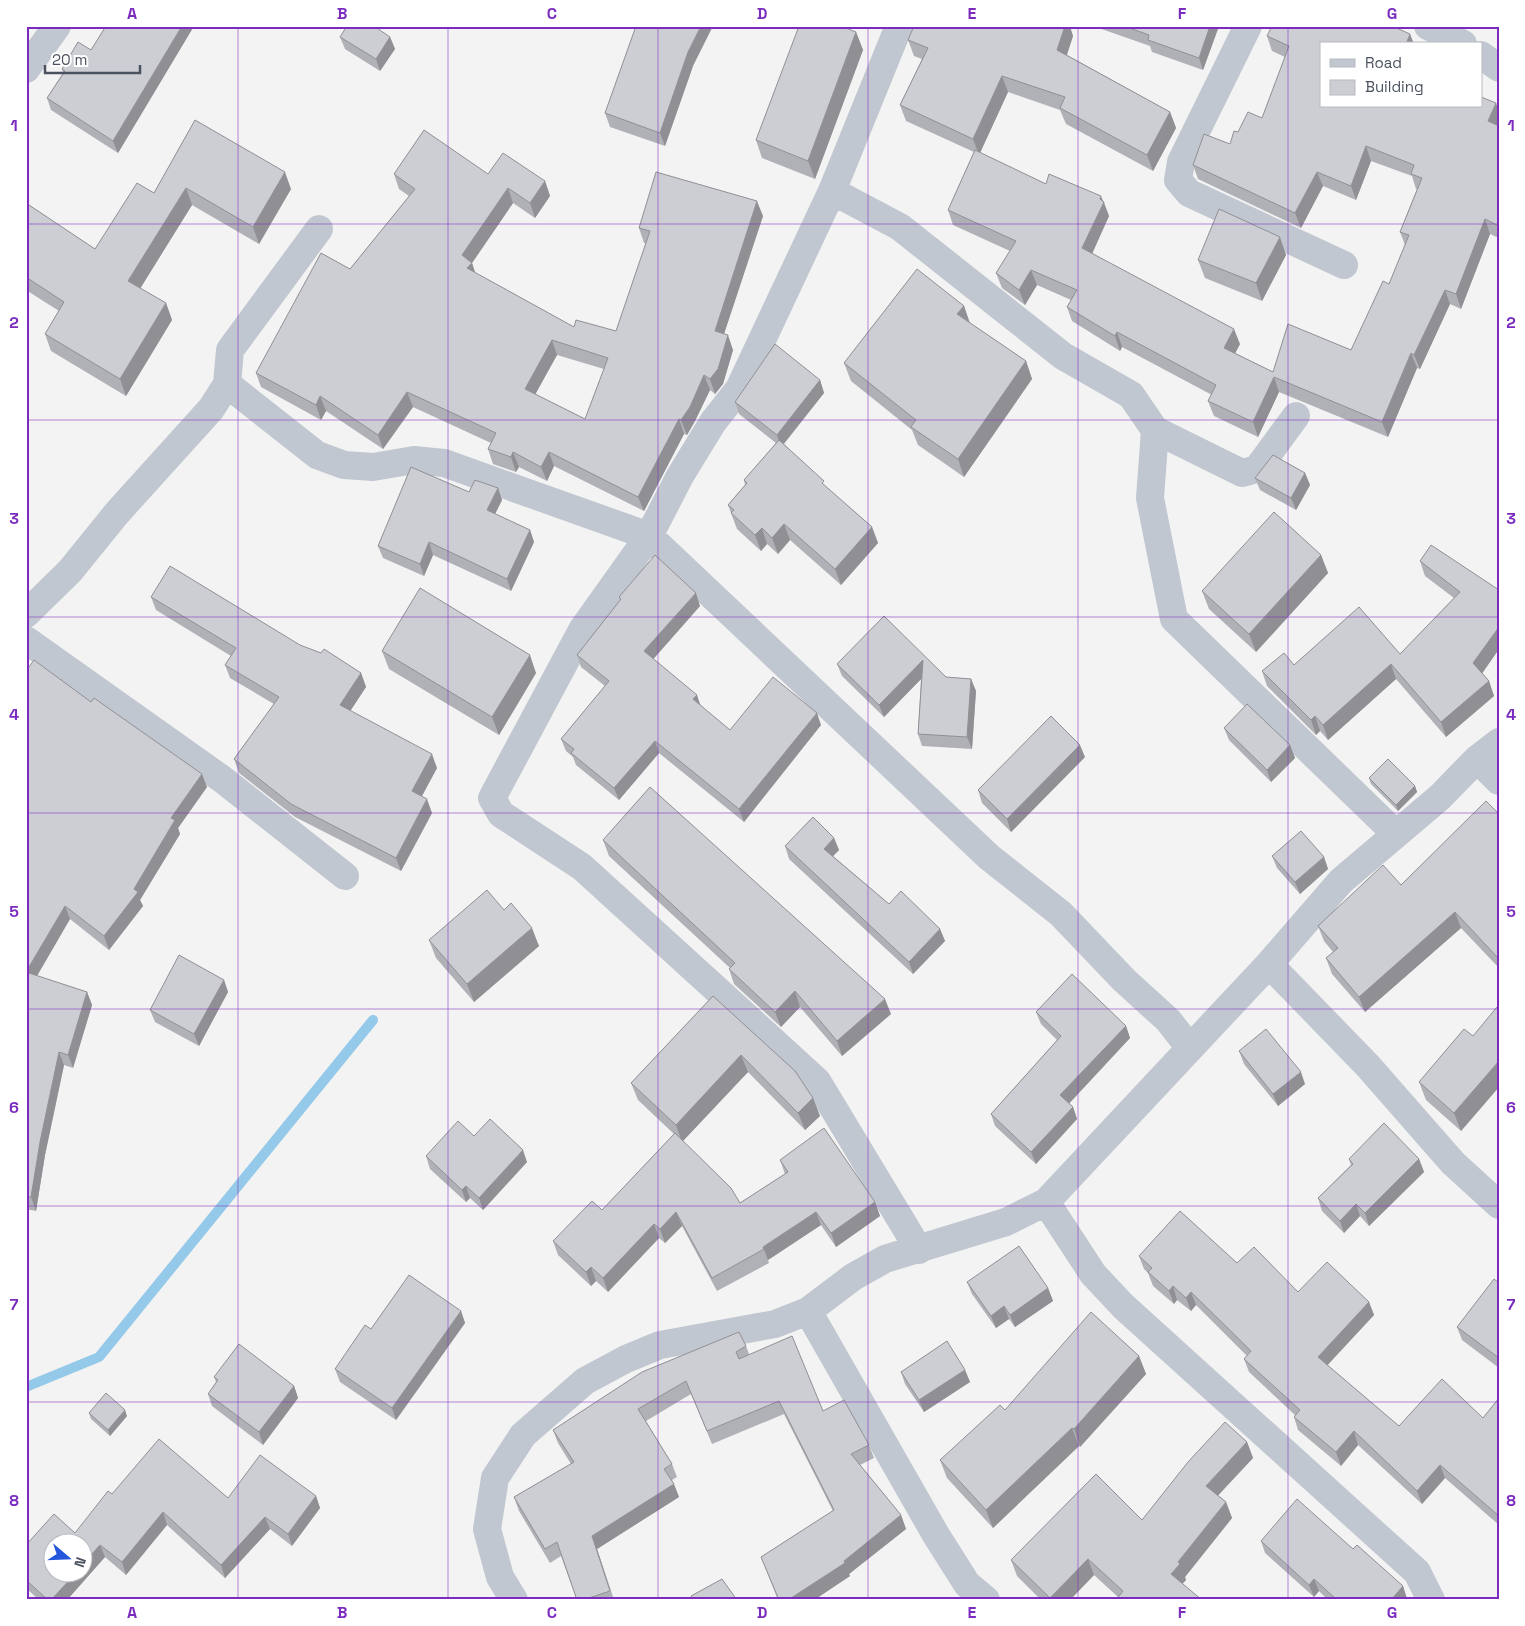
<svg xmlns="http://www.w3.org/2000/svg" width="1525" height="1626" viewBox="0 0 1525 1626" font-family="'Space Grotesk',sans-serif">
<rect width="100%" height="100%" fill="#f4f3f3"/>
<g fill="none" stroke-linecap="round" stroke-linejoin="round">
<!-- stream -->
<path stroke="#94c9e9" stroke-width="10" d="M26 1387 99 1357 373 1020"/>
<!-- street -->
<path stroke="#c1c7d0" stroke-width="28" d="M899 26 832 191 739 389 713 422 680 476 649 536 582 630 492 798 501 814 582 867 817 1081 919 1250
M1248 26 1181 162 1178 180 1189 193 1344 265
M1428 26 1463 44
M1481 55 1499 68
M26 69 57 26
M832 191 900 227 1063 356 1131 395 1155 430 1242 473 1257 469 1296 416
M227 384 317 455 344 465 373 467 414 460 444 463 649 536 989 857 1061 914 1124 980 1168 1020 1189 1047
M1155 430 1150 498 1174 619 1396 834
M26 614 70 571 117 513 211 409 227 384 230 350 319 229
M26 640 222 779 345 876
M1477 759 1499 781
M1269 964 1368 1066 1453 1163 1499 1205
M1046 1202 1093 1274 1123 1306 1417 1572 1431 1600
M808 1311 936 1535 967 1584 986 1600
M514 1600 500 1577 487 1529 495 1478 523 1435 585 1381 626 1359 660 1345 775 1324 808 1311 853 1277 885 1259 1006 1222 1046 1202 1269 964 1341 881 1440 797 1477 759 1499 742"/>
</g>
<!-- wall -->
<path fill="#b0b1b6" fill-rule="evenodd" d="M106 26H194L118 153 51 110 47 98 63 73 62 69 91 50Z
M1093 26H1219L1203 70 1152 52 1150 46Z
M1392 26 1321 44 1499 126V238L1490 234 1461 309 1450 304 1420 369 1417 368 1388 437 1279 392 1258 437 1214 416 1208 401 1212 395 1122 347 1120 351 1072 321 1067 307 1071 300 1037 285 1025 305 1002 288 996 273 1010 251 953 225 948 210 974 152 906 121 900 105 922 59 914 56 908 40 1073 36 1067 55 1170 112 1176 128 1153 171 1066 124 1060 110 1008 92 980 153 1046 184 1104 202 1109 216 1092 253 1240 344 1235 353 1273 372 1351 350 1389 284 1405 245 1400 232 1417 189H1416L1412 176 1371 161 1356 200 1323 186 1301 228 1198 179 1193 165 1230 144 1238 132 1262 118 1285 57 1272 51 1267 36 1374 28Z
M856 32 863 50 815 179 762 158 756 140Z
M340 37H390L395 49 380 71 345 49Z
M693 66 665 146 610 127 605 113Z
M195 120 291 189 259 244 192 205 140 288 166 303 172 320 126 396 51 351 45 334 59 311 26 290V203L95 249 154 193Z
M394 174H488L545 181 550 196 535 218 513 203 472 263 475 273 574 327 616 331 646 243H644L639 228 763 216 724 334 733 350 723 384 715 394 710 390 695 421 687 435 684 434 644 511 554 466 547 481 519 467 516 472 493 464 488 449 491 443 413 407 383 449 326 411 321 420 261 387 256 373 350 269 409 196 399 189ZM557 355 604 369 585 419 535 394Z
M1286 255 1262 301 1205 278 1198 260Z
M964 306 970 323 1026 361 1032 379 964 477 918 445 912 430 851 381 844 363Z
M820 380 824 393 784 444 826 487 872 527 878 543 841 585 790 540 778 554 767 544 761 551 737 529 728 505 745 485 744 480 776 443 739 414 735 402Z
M1305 473 1310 485 1296 510 1260 490 1255 478Z
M498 488 502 500 495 514 530 530 534 542 511 591 433 555 424 576 383 558 378 546 469 492Z
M1321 555 1328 573 1256 652 1209 609 1202 591Z
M1420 561 1499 590V649L1482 673 1489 681 1494 696 1446 737 1396 679 1328 740 1320 731 1316 735 1267 686 1262 671 1294 665 1400 654 1454 598 1425 576Z
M151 597 300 645 361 673 366 687 350 711 437 768 422 796 432 813 401 871 295 817 239 773 234 759 274 704 230 678 225 665 231 656 156 610Z
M619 597 700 606 653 659 700 705 730 730 821 725 744 822 659 753 619 800 576 765 573 757 566 751 561 739 605 686 581 667 577 655 620 600Z
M382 651 536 673 499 735 389 669Z
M837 664 946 677 971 679 976 691 972 749 922 746 918 734 921 679 884 717 842 676Z
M26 671 207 787 178 828 180 834 140 900 143 906 109 950 70 919 37 976 87 992 92 1005 73 1068 64 1065 45 1155 36 1211 26 1209Z
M1224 728 1290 745 1295 758 1271 782 1229 740Z
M1085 757 1011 832 982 803 978 790Z
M1369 778 1415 786 1417 792 1398 811 1371 784Z
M1499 814V968L1461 928 1365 1012 1332 974 1326 958 1333 952 1324 941 1318 926 1401 885Z
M834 838 839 850 833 856 889 904 940 929 945 941 913 974 789 859 785 846Z
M603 840 891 1014 842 1056 800 1007 781 1027 734 984 729 969 730 968 609 856Z
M1272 856 1324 857 1328 869 1300 894 1277 868Z
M504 910 539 946 474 1002 436 958 429 940Z
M224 980 228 992 199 1046 155 1022 150 1010Z
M713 996 813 1098 820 1116 805 1130 748 1072 683 1141 740 1203 785 1174 780 1160 875 1202 880 1216 836 1247 821 1225 768 1260 769 1263 717 1291 682 1226 665 1243 659 1238 608 1292 596 1281 591 1286 558 1255 553 1241 602 1210 674 1134 638 1100 631 1083Z
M1499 1009V1087L1461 1131 1426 1100 1419 1082 1473 1036Z
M1036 1012 1126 1026 1130 1038 1069 1103 1073 1107 1077 1119 1036 1164 995 1126 991 1114 1057 1040 1041 1024Z
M1239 1051 1305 1084 1278 1106 1244 1064Z
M474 1136 527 1162 483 1210 470 1198 466 1202 430 1169 426 1156Z
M1349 1159H1419L1424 1172 1369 1226 1360 1216 1344 1233 1322 1211 1318 1198 1351 1165Z
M1139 1256 1237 1263 1298 1292 1369 1302 1374 1315 1327 1365 1399 1426 1483 1418 1499 1398V1525L1445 1478 1422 1504 1358 1445 1341 1466 1298 1430 1294 1417 1295 1415 1249 1372 1244 1359 1247 1356 1196 1305 1191 1311 1177 1300 1174 1304 1153 1286 1148 1273 1144 1269Z
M967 1282 1048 1288 1053 1301 1015 1327 1009 1319 996 1328 972 1294Z
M1499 1283V1368L1462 1340 1457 1327Z
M461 1311 465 1323 396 1420 340 1382 335 1369 371 1329Z
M746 1346 749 1354 869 1445 874 1458 860 1465 901 1515 906 1529 849 1574 850 1576 814 1600H778L761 1557 833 1511 784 1414 712 1444 691 1394 646 1421 672 1464 677 1477 672 1480 679 1497 597 1549 614 1600H577L561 1556 550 1563 519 1511 514 1497 571 1464 558 1443 553 1430Z
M1139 1356 1146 1374 1080 1447 1079 1446 993 1528 947 1478 940 1460 1005 1410Z
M965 1370 970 1382 924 1412 905 1384 901 1372Z
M214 1377 294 1386 298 1398 263 1445 212 1406 208 1394 216 1382Z
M89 1413 127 1416 110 1436 91 1419Z
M1247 1442 1253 1458 1218 1495 1226 1502 1232 1518 1185 1577 1186 1580 1182 1584 1118 1597 1094 1575 1070 1600H1041L1017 1576 1011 1560 1142 1520Z
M112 1494 228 1498 316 1496 320 1508 292 1546 270 1529 225 1578 167 1525 126 1575 105 1557 67 1600H39L26 1588V1545L75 1533Z
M1261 1541 1353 1549 1403 1586 1407 1599 1406 1600H1328L1319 1591 1314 1597 1265 1553Z"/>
<!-- shaded-wall -->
<path fill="#909094" d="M182 26H194L118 153 113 141Z
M701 26H713L693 66 665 146 660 133 688 52Z
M1065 26H1070L1073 36 1063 66 1057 50Z
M1210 26H1219L1203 70 1199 58Z
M856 32 863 50 815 179 808 161Z
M1410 34 1414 44H1406Z
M390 37 395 49 380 71 376 59Z
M1002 76 1008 92 979 155 973 139Z
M1496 103 1499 111V123L1494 135 1488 121Z
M1170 112 1176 128 1153 171 1147 155Z
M1366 146 1371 161 1356 200 1351 186Z
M285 172 291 189 259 244 253 227Z
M1317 172 1323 186 1301 228 1295 213Z
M545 181 550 196 535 218 530 203Z
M186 188 192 205 135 297 128 281Z
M508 188 513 203 472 263 477 278 473 283 462 255Z
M1101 196 1109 216 1088 263 1082 248Z
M757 201 763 216 720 346 715 331Z
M1485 219 1490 234 1461 309 1456 294Z
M1280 237 1286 255 1262 301 1256 283Z
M1031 270 1037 285 1025 305 1019 290Z
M1445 290 1450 304 1420 369 1414 355Z
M166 303 172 320 126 396 120 379Z
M964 306 970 324 957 314Z
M1234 329 1240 344 1230 363 1224 348Z
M1117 332 1122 347 1120 351 1115 336Z
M728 335 733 350 723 384 715 394 710 379Z
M552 340 557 355 530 404 525 389Z
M1411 353 1417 368 1388 437 1382 422Z
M1026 361 1032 379 964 477 958 459Z
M704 375 710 390 695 421 687 435 681 420Z
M1274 377 1279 392 1258 437 1253 422Z
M820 380 824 393 781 447 777 435Z
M407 392 413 407 383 449 378 435Z
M320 396 326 411 321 420 316 405Z
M679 419 684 434 644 511 638 497Z
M513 452 519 467 516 472 511 457Z
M549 452 554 466 547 481 541 467Z
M1305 473 1310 485 1296 510 1291 498Z
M498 488 502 500 491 522 487 510Z
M784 524 790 540 778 554 772 538Z
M872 527 878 543 841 585 835 569Z
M762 528 767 544 761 551 755 535Z
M530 530 534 542 511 591 507 579Z
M429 542 433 555 424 576 420 564Z
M1321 555 1328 573 1256 652 1249 634Z
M696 593 700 606 649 664 644 651Z
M1499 627V649L1479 678 1473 663Z
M530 655 536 673 499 735 492 717Z
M923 660 927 673 884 717 879 705Z
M1391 664 1396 679 1328 740 1323 725Z
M361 673 366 687 345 719 340 705Z
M971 679 976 691 972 749 967 737Z
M1489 681 1494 696 1446 737 1441 722Z
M697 695 701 707 693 699Z
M817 713 821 725 744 822 739 809Z
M1315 716 1320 731 1316 735 1311 720Z
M655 741 659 753 619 800 614 788Z
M1080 745 1085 757 1011 832 1007 819Z
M1290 745 1295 758 1271 782 1267 770Z
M432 754 437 768 417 805 412 791Z
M202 774 207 787 178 828 180 834 140 900 143 906 109 950 104 936 134 889 171 818Z
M1415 786 1417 792 1398 811 1396 805Z
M427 799 432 813 401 871 396 858Z
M834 838 839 850 828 861 824 849Z
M1324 857 1328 869 1300 894 1295 882Z
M65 906 70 919 31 986 26 972Z
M1455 912 1461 928 1365 1012 1359 997Z
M532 928 539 946 474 1002 467 984Z
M940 929 945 941 913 974 909 962Z
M224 980 228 992 199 1046 194 1034Z
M795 991 800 1007 781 1027 775 1012Z
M87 992 92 1005 73 1068 68 1055Z
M885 999 891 1014 842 1056 837 1041Z
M1126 1026 1130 1038 1065 1108 1060 1095Z
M59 1052 64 1065 45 1155 36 1211 31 1197 40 1142Z
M741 1055 748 1072 682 1142 676 1125Z
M1499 1061V1087L1461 1131 1454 1113Z
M1301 1072 1305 1084 1278 1106 1273 1094Z
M813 1098 820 1116 805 1130 798 1113Z
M1073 1107 1077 1119 1036 1164 1031 1152Z
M523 1150 527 1162 483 1210 479 1198Z
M1419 1159 1424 1172 1369 1226 1365 1213Z
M466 1186 470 1198 466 1202 462 1190Z
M875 1202 880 1216 836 1247 831 1233Z
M1356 1204 1360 1216 1344 1233 1340 1221Z
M676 1212 682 1226 665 1243 660 1229Z
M816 1212 821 1225 768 1260 763 1247Z
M654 1224 659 1238 608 1292 603 1278Z
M591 1267 596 1281 591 1286 586 1272Z
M1173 1286 1177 1300 1174 1304 1169 1291Z
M1048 1288 1053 1301 1015 1327 1010 1315Z
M1191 1292 1196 1305 1191 1311 1186 1298Z
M1369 1302 1374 1315 1323 1370 1318 1357Z
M1004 1306 1009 1319 996 1328 991 1316Z
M461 1311 465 1323 396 1420 392 1408Z
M1139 1356 1146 1374 1080 1447 1074 1429Z
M965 1370 970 1382 924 1412 919 1400Z
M294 1386 298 1398 263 1445 259 1432Z
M125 1410 127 1416 110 1436 108 1430Z
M1072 1428 1079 1446 993 1528 986 1510Z
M1354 1431 1358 1445 1341 1466 1336 1452Z
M1247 1442 1253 1458 1212 1502 1206 1486Z
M1440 1465 1445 1478 1422 1504 1417 1491Z
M674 1484 679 1497 597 1549 614 1600 592 1536Z
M316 1496 320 1508 292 1546 288 1534Z
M1226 1502 1232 1518 1185 1577 1186 1580 1177 1590 1171 1574 1178 1562Z
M163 1512 167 1525 126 1575 122 1562Z
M901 1515 906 1529 849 1574 850 1576 814 1600H788L844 1561Z
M265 1517 270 1529 225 1578 221 1565Z
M100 1545 105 1557 67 1600H51L75 1574H82V1565Z
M1088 1559 1094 1575 1070 1600H1050V1598Z
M1314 1579 1319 1591 1314 1597 1309 1585Z
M1403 1586 1407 1599 1406 1600H1391Z"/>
<!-- building -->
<path fill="#cdced4" stroke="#909094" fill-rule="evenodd" d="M106 26H182L113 141 47 98 65 71 62 69 78 42 91 50Z
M347 26H374L390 37 376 59 340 37Z
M636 26H701L688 52 660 133 605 113Z
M799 26H841L856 32 808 161 756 140Z
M914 26H1065L1057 50 1170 112 1147 155 1060 108 1065 97 1002 76 973 139 900 105 928 48 908 40Z
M1124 26H1210L1199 58 1148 40 1149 35Z
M1272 26H1369L1374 28 1375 26H1392L1410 34 1406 44H1321V106H1481V97L1496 103 1488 121 1499 126V226L1485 219 1456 294 1445 290 1414 355 1411 353 1382 422 1274 377 1253 422 1208 401 1216 385 1117 332 1115 336 1067 307 1077 290 1031 270 1019 290 996 273 1016 241 948 210 975 150 1046 184 1049 174 1101 196 1100 199 1104 202 1082 248 1234 329 1224 348 1273 372 1288 324 1351 350 1383 281 1389 284 1409 235 1400 232 1422 178 1411 174 1414 165 1366 146 1351 186 1317 172 1295 213 1193 165 1204 134 1230 144 1234 131 1238 132 1248 112 1262 118 1289 46 1267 36Z
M195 120 285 172 253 227 186 188 128 281 166 303 120 379 45 334 64 302 26 277V203L95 249 137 183 154 193Z
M424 130 488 174 503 153 545 181 530 203 508 188 462 255 472 263 467 268 574 327 576 320 616 331 650 231 639 228 656 172 757 201 715 331 728 335 718 369 710 379 704 375 690 407 681 420 679 419 638 497 549 452 541 467 513 452 511 457 488 449 496 433 407 392 378 435 320 396 316 405 256 373 321 253 350 269 415 189 394 174ZM552 340 608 358 585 419 525 389Z
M1219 209 1280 237 1256 283 1198 260Z
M917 269 964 306 957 314 1026 361 958 459 911 427 916 420 844 363Z
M775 344 820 380 777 435 735 402Z
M779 440 824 481 822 483 872 527 835 569 784 524 772 538 762 528 755 535 731 513 734 510 728 505 747 483 744 480Z
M1273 455 1305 473 1291 498 1255 478Z
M411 467 469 492 475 480 498 488 487 510 530 530 507 579 429 542 420 564 378 546Z
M1274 512 1321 555 1249 634 1202 591Z
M1431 545 1499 590V627L1473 663 1489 681 1441 722 1391 664 1323 725 1315 716 1311 720 1262 671 1284 653 1294 665 1359 607 1400 654 1460 592 1420 561Z
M655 555 696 593 644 651 697 695 693 699 730 730 773 677 817 713 739 809 655 741 614 788 571 753 574 749 561 739 609 681 577 655 621 599 619 597Z
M170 566 300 645 321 653 324 649 361 673 340 705 432 754 412 791 427 799 396 858 291 804 234 759 279 697 225 665 236 648 151 597Z
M420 588 530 655 492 717 382 651Z
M884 616 946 677 971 679 967 737 918 734 923 660 879 705 837 664Z
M34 660 91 702 94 698 202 774 171 818 175 820 134 889 138 892 104 936 65 906 26 972V671Z
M1247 704 1290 745 1267 770 1224 728Z
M1051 716 1080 745 1007 819 978 790Z
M1388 759 1415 786 1396 805 1369 778Z
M650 787 885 999 837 1041 795 991 775 1012 729 969 735 963 603 840Z
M1486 801 1499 814V959L1455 912 1359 997 1326 958 1338 948 1318 926 1383 865 1401 885Z
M813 817 834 838 824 849 889 904 901 891 940 929 909 962 785 846Z
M1301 831 1324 857 1295 882 1272 856Z
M487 890 504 910 511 903 532 928 467 984 429 940Z
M179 955 224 980 194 1034 150 1010Z
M26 972 87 992 68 1055 59 1052 40 1142 31 1197H26Z
M1072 974 1126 1026 1060 1095 1073 1107 1031 1152 991 1114 1061 1036 1036 1012Z
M713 996 795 1071 813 1098 798 1113 741 1055 676 1125 631 1083Z
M1497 1007 1499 1009V1061L1454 1113 1419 1082 1464 1029 1473 1036Z
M1266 1029 1301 1072 1273 1094 1239 1051Z
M490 1119 523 1150 479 1198 466 1186 462 1190 426 1156 458 1121 474 1136Z
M1384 1123 1419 1159 1365 1213 1356 1204 1340 1221 1318 1198 1353 1164 1349 1159Z
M824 1128 875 1202 831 1233 816 1212 763 1247 764 1249 712 1278 676 1212 660 1229 654 1224 603 1278 591 1267 586 1272 553 1241 592 1201 602 1210 675 1133 731 1188 740 1203 788 1172 780 1160Z
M1180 1211 1237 1263 1254 1247 1298 1292 1327 1262 1369 1302 1318 1357 1399 1426 1442 1379 1483 1418 1499 1398V1516L1440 1465 1417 1491 1354 1431 1336 1452 1294 1417 1300 1410 1244 1359 1251 1351 1191 1292 1186 1298 1173 1286 1169 1291 1148 1272 1152 1268 1139 1256Z
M1019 1246 1048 1288 1010 1315 1004 1306 991 1316 967 1282Z
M409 1275 461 1311 392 1408 335 1369 365 1325 371 1329Z
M1494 1279 1499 1283V1358L1457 1327Z
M1091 1312 1139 1356 1074 1429 1072 1428 986 1510 940 1460 1000 1405 1005 1410Z
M739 1332 746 1346 736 1352 739 1359 792 1336 823 1411 844 1400 869 1445 851 1454 901 1515 844 1561 845 1563 788 1600H779L761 1557 834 1510 779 1401 707 1431 686 1381 638 1409 672 1464 664 1469 674 1484 592 1536 610 1591 583 1600H577L557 1542 545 1549 514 1497 574 1462 553 1430 642 1372Z
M947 1341 965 1370 919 1400 901 1372Z
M239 1344 294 1386 259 1432 208 1394 218 1380 214 1377Z
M106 1393 125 1410 108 1430 89 1413Z
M1225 1422 1247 1442 1206 1486 1226 1502 1178 1562 1180 1564 1171 1574 1202 1600H1116L1123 1591 1088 1559 1050 1598 1011 1560 1096 1474 1142 1520 1188 1462Z
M159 1439 228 1498 260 1455 316 1496 288 1534 265 1517 221 1565 163 1512 122 1562 100 1545 82 1565V1544H52V1574H75L51 1600H48L26 1580V1545L54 1514 75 1533 108 1491 112 1494Z
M1297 1499 1353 1549 1357 1545 1403 1586 1391 1600H1337L1314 1579 1309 1585 1261 1541Z
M722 1579 737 1600H693L691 1596Z"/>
<!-- grid -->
<path fill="none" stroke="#7b2cbf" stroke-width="1" stroke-opacity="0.55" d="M238 26V1600M448 26V1600M658 26V1600M868 26V1600M1078 26V1600M1288 26V1600M26 224H1499M26 420H1499M26 617H1499M26 813H1499M26 1009H1499M26 1206H1499M26 1402H1499"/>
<!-- border -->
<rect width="1525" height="1626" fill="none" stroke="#ffffff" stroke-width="55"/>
<!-- legend -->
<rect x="1320" y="42" width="162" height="65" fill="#ffffff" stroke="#b7babf"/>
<rect x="1330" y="59" width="25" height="8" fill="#c1c7d0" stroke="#b7babf"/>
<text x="1365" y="68" font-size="15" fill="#4b525f">Road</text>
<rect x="1330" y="80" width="25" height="15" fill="#cdced4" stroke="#b7babf"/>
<text x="1365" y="92" font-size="15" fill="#4b525f">Building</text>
<!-- north arrow -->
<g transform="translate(68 1558) rotate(109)"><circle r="24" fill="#ffffff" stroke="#b7babf"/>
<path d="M0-4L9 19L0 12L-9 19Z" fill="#2557dc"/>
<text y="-8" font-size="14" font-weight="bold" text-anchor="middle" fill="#4b525f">N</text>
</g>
<!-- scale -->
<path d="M45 65v8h95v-8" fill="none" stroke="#4b525f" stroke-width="2.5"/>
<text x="52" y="65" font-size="15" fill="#4b525f" stroke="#ffffff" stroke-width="4" paint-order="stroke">20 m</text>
<rect x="28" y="28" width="1470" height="1570" fill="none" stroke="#7b2cbf" stroke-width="2"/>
<g font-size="16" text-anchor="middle" font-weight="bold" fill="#7b2cbf">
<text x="132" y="19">A</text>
<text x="342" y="19">B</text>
<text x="552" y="19">C</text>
<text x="762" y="19">D</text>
<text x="972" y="19">E</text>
<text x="1182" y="19">F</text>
<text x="1392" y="19">G</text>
<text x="14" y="131">1</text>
<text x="1511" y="131">1</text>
<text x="14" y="328">2</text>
<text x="1511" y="328">2</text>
<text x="14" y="524">3</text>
<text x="1511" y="524">3</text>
<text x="14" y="720">4</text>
<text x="1511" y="720">4</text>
<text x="14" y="917">5</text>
<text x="1511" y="917">5</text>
<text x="14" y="1113">6</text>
<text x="1511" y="1113">6</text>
<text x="14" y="1310">7</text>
<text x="1511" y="1310">7</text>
<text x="14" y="1506">8</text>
<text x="1511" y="1506">8</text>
<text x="132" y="1618">A</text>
<text x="342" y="1618">B</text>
<text x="552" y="1618">C</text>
<text x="762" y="1618">D</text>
<text x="972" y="1618">E</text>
<text x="1182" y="1618">F</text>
<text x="1392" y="1618">G</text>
</g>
</svg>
